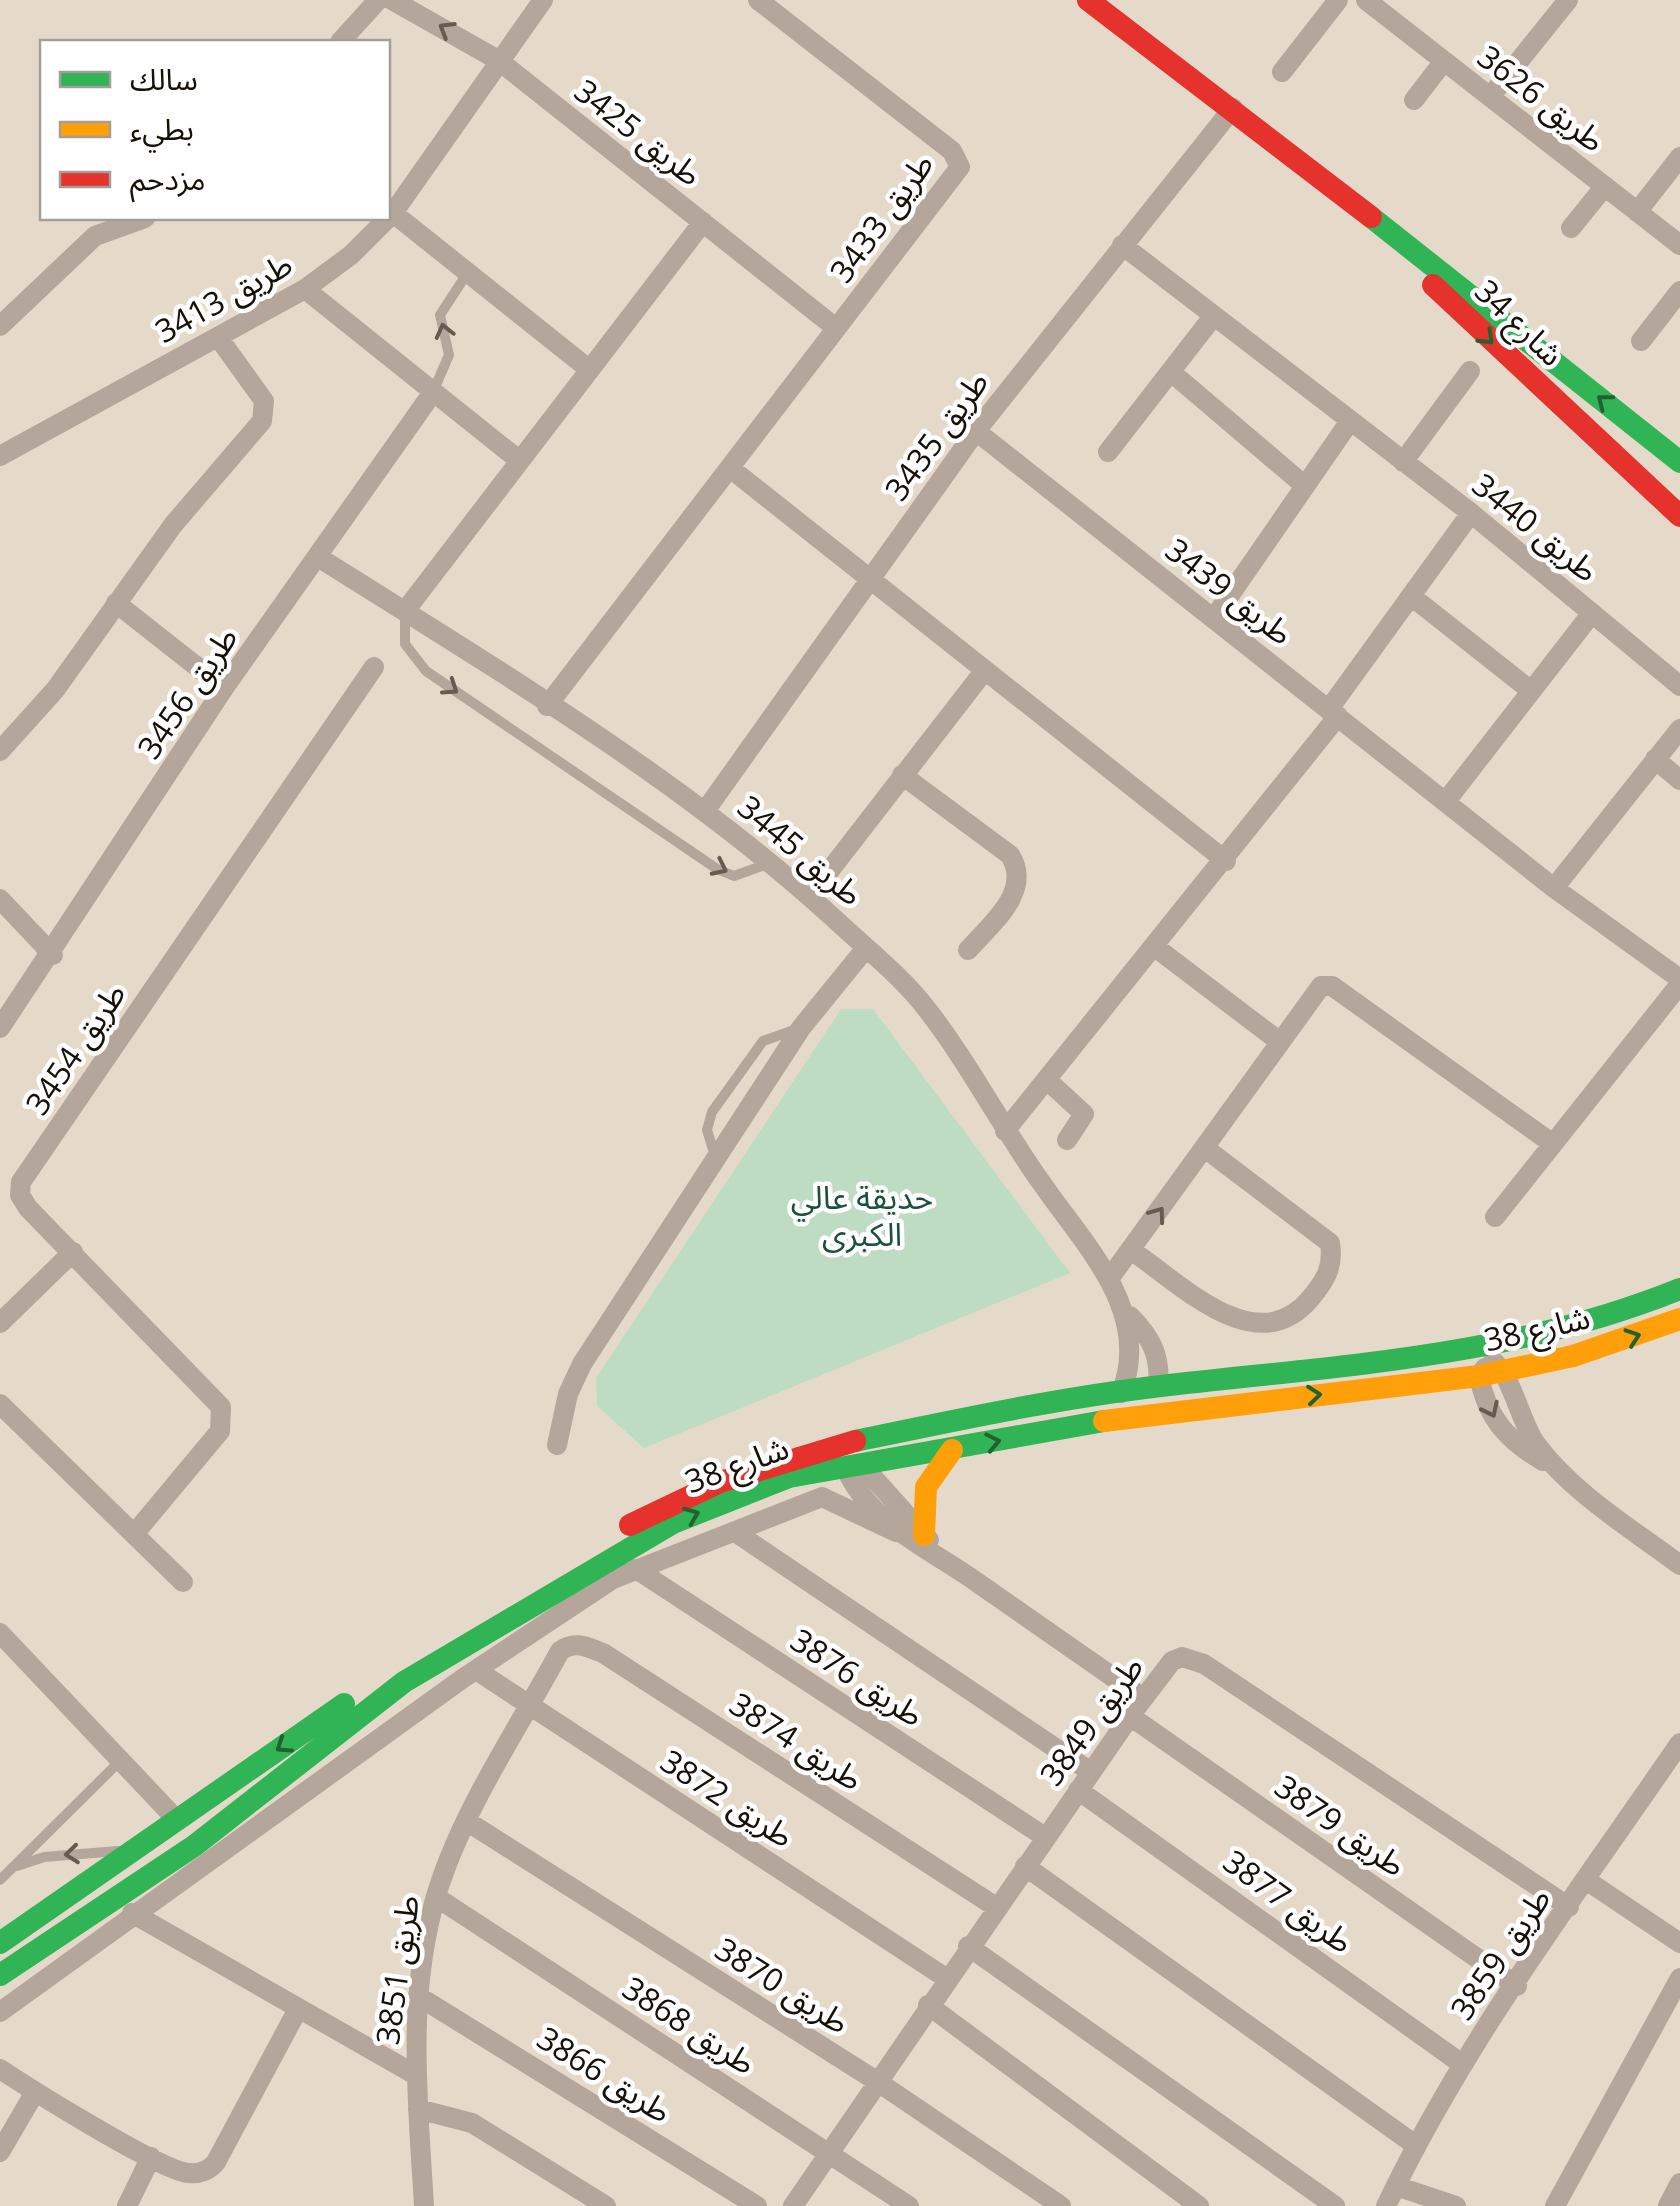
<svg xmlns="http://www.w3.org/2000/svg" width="1680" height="2206" viewBox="0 0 1680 2206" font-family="'Open Sans','Noto Sans Arabic',sans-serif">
<rect width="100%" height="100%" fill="#e5daca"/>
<!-- green -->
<path fill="#bddcc2" d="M841 1009H873L1070 1273 644 1448 597 1406 596 1378Z"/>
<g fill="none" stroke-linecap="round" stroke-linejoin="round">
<!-- lane -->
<path stroke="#b4a69a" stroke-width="10" d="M432 394 449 355 440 315 468 272
M405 612V644L426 671 717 869 734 876 770 863
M715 1156 707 1130 712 1112 763 1041 800 1028
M17 1866 44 1857 118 1851
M0 1880 120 1761"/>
<!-- street -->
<path stroke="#b4a69a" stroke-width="20" d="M392 0 498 60 836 328
M1366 0 1680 245
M340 42 378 0
M1282 72 1338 0
M1490 97 1568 0
M1414 100 1444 61
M1637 212 1680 157
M393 213 590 370
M1571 228 1605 186
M1122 245 1471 513 1680 686
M305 289 520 461
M0 326 95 236 145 218
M1641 341 1680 291
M1171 372 1305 486
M976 431 1554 888 1680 979
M1108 452 1212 318
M0 456 305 289 351 255 393 213 543 0
M1403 462 1470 371
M730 468 1226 861
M318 557C493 667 688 783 839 923 868 950 902 977 926 1008 969 1063 1002 1128 1043 1185 1086 1247 1153 1313 1121 1393
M1411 596 1530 690
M116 603 224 688
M405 611 703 222
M1214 618 1350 421
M547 706 960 167 952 151 758 0
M1329 709 1471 513
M0 751 55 690 173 525 262 421 264 401 218 337
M1655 759 1680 780
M902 775 1010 855C1033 891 991 924 968 950
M1446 801 1592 613
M705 811 976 431 1233 108
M1554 888 1680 729
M810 896 985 670
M0 899 53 955
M1155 947 1280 1042
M0 1028 224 688 431 395
M1047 1080 1084 1114 1067 1140
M1005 1131 1338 716
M1495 1217 1680 984
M1131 1250C1181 1284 1256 1362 1310 1299 1325 1281 1334 1267 1330 1243L1206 1149
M1109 1279 1321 986H1332L1553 1144
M1130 1316C1151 1337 1161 1356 1158 1386
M0 1323 73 1252
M1493 1361C1512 1376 1520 1421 1536 1444 1572 1493 1632 1529 1680 1565
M1485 1368 1479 1376C1487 1418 1507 1440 1543 1461
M0 1404 183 1582
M557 1445 568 1394 582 1364 801 1028 866 948
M862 1465 929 1540
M846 1469C872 1526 929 1548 978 1583 1033 1621 1088 1660 1143 1698
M735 1532 1091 1772
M135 1533 220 1431 221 1407 28 1208 20 1195 21 1182 374 667
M636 1569 1045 1837
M0 1633 175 1818
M476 1670 946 1978
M1130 1716 1517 1986
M1078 1790 1462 2064
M468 1822 878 2082 1061 2206
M1025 1866 1414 2144
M1586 1880 1680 1943
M436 1897 909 2206
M132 1913 414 2074
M968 1946 1335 2206
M418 1996 757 2206
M928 2005 1199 2206
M0 2012 462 1679 613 1579 822 1497 896 1532
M0 2069C29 2088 162 2172 189 2173 200 2174 210 2170 216 2162L298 2009
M418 2109 472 2123 606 2206
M0 2152 35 2092
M1396 2186 1456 2206
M127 2206 151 2157
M424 2206C418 2102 406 1998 436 1896 462 1810 518 1729 560 1651 575 1640 587 1647 603 1653L996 1907
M793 2206 1130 1716 1172 1661 1182 1657 1204 1664 1569 1907
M1386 2206C1464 2042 1577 1893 1680 1743
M1555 2206 1680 1978
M1668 2206 1680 2183"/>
<!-- fast -->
<path stroke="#30b455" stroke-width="22" d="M1371 217 1680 462
M855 1441C956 1420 1059 1398 1161 1386 1341 1365 1509 1358 1680 1289
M0 1943 344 1704
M0 1975 194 1846 404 1682 673 1523 789 1477 1104 1421"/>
<!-- slow -->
<path stroke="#ff9f0a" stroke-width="22" d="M1104 1421 1479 1376 1573 1356 1680 1319
M924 1535 926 1487 952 1450"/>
<!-- jam -->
<path stroke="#e5322d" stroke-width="22" d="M1088 0 1371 217
M1433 285 1680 516
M630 1525 720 1482 855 1441"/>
</g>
<!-- one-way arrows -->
<defs><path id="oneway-chevron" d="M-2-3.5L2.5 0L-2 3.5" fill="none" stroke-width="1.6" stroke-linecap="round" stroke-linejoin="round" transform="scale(2.5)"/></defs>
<g stroke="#655b50">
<use href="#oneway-chevron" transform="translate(446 29) rotate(-149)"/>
<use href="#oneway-chevron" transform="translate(444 331) rotate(-104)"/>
<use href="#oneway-chevron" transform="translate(451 688) rotate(34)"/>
<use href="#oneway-chevron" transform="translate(720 868) rotate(26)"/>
<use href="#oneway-chevron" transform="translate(1158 1214) rotate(-54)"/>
<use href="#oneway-chevron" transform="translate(1491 1410) rotate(64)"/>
<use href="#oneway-chevron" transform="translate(72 1854) rotate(174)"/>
</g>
<g stroke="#23622e">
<use href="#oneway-chevron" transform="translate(1487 338) rotate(44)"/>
<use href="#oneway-chevron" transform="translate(1604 401) rotate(-142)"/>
<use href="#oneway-chevron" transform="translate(1633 1337) rotate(-19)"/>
<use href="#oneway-chevron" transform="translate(1314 1395) rotate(-6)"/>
<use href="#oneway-chevron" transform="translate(993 1442) rotate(-12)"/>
<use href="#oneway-chevron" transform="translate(692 1515) rotate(-22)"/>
<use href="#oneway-chevron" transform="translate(283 1746) rotate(146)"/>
</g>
<g text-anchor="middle" stroke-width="9" stroke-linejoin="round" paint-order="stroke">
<!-- street labels -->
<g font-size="32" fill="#161006" stroke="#fff">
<text transform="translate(1541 99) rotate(38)" y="11">طريق 3626</text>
<text transform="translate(638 133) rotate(38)" y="11">طريق 3425</text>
<text transform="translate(882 218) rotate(-54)" y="11">طريق 3433</text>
<text transform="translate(224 298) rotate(-29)" y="11">طريق 3413</text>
<text transform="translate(1519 323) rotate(44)" y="11">شارع 34</text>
<text transform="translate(937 436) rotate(-54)" y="11">طريق 3435</text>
<text transform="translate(1535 528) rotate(39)" y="11">طريق 3440</text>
<text transform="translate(1229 592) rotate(38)" y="11">طريق 3439</text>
<text transform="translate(188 693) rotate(-56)" y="11">طريق 3456</text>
<text transform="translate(800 851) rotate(40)" y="11">طريق 3445</text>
<text transform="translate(76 1049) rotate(-56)" y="11">طريق 3454</text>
<text transform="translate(1537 1329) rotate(-13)" y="11">شارع 38</text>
<text transform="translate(737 1465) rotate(-20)" y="11">شارع 38</text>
<text transform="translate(857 1678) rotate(33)" y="11">طريق 3876</text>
<text transform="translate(1092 1721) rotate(-54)" y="11">طريق 3849</text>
<text transform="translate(796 1742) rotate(33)" y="11">طريق 3874</text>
<text transform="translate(727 1799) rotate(33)" y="11">طريق 3872</text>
<text transform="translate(1340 1826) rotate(35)" y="11">طريق 3879</text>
<text transform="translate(1288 1902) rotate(36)" y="11">طريق 3877</text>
<text transform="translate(1501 1954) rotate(-56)" y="11">طريق 3859</text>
<text transform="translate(398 1970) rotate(-82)" y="11">طريق 3851</text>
<text transform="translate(782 1986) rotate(32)" y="11">طريق 3870</text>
<text transform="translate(689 2026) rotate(33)" y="11">طريق 3868</text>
<text transform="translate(604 2075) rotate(32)" y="11">طريق 3866</text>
</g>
<!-- park labels -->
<g font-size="32" fill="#1a5138" stroke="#fff">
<text x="862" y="1209">حديقة عالي<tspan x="862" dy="37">الكبرى</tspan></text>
</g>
</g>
<!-- legend -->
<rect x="40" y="40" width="350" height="180" fill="#ffffff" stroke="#a29f9b" stroke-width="2.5"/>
<rect x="60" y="72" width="50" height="15" fill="#30b455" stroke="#a29f9b" stroke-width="2.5"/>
<text x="130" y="90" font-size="30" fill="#161006">سالك</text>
<rect x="60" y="122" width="50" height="15" fill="#ff9f0a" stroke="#a29f9b" stroke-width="2.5"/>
<text x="130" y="140" font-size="30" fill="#161006">بطيء</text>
<rect x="60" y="172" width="50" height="15" fill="#e5322d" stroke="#a29f9b" stroke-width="2.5"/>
<text x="130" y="190" font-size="30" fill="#161006">مزدحم</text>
</svg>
